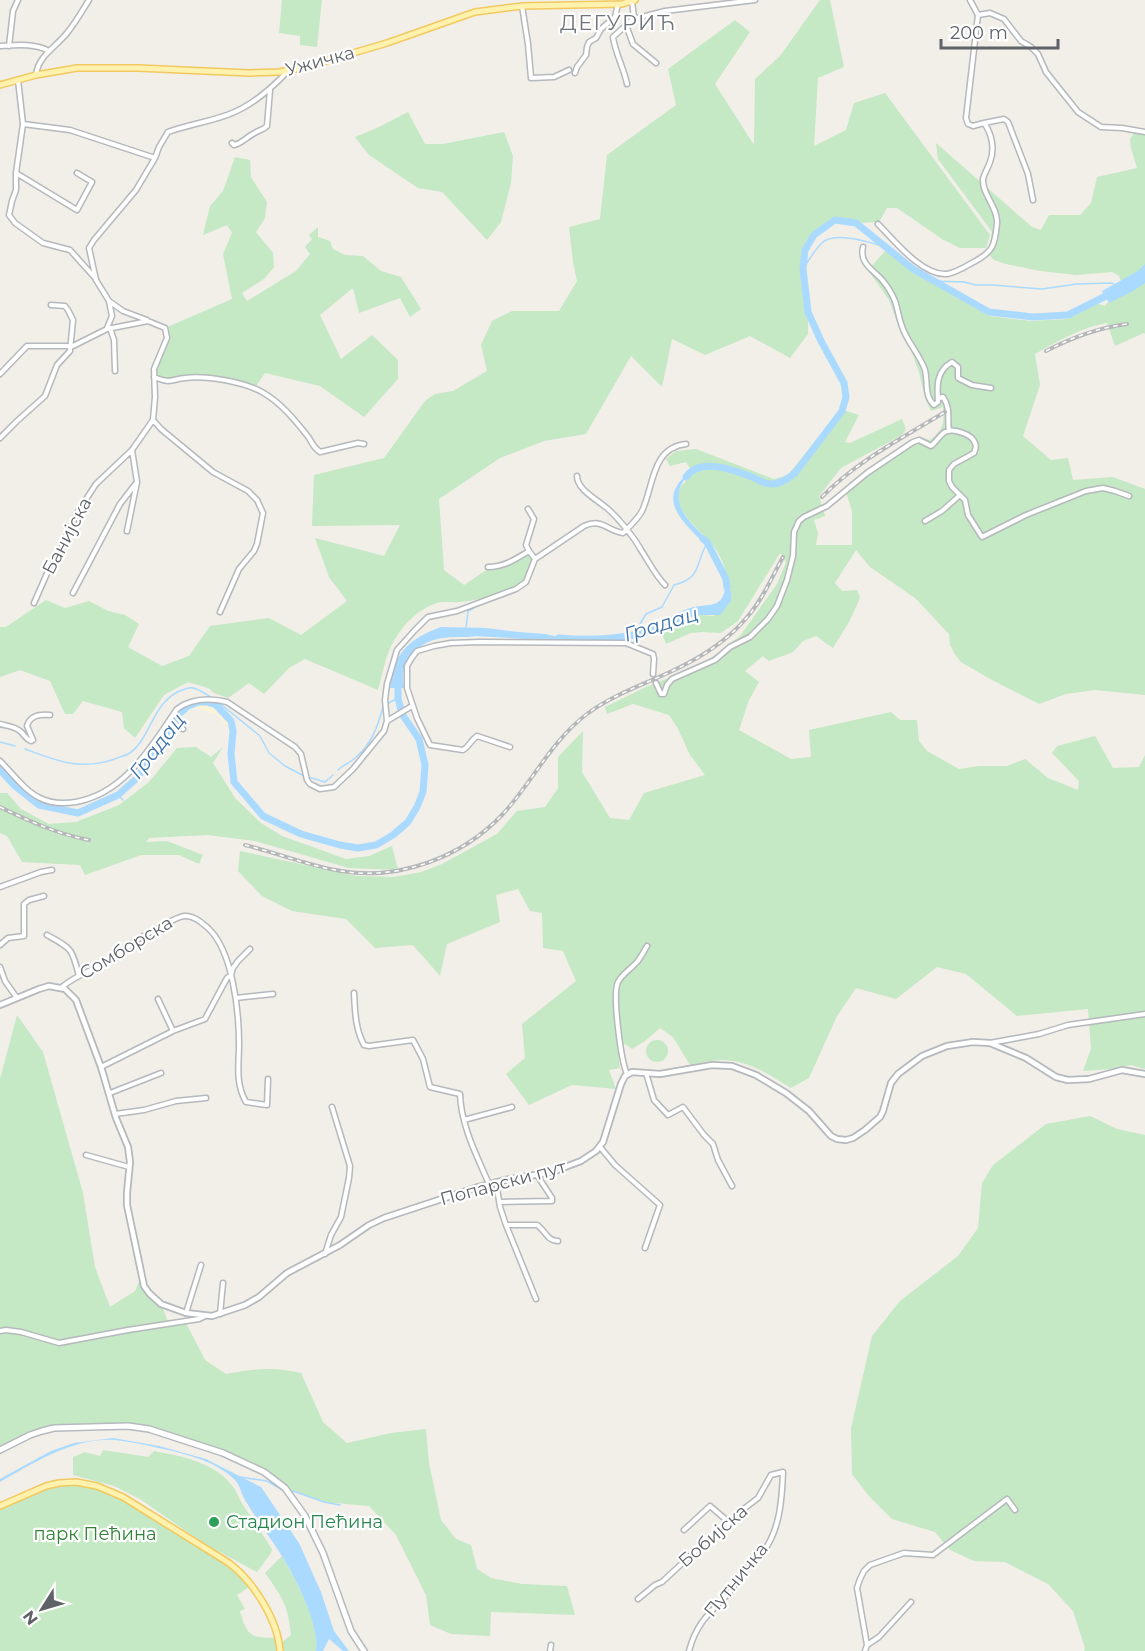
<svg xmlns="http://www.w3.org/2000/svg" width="1145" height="1651" viewBox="0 0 1145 1651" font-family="Montserrat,sans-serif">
<rect width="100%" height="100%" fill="#f1efe8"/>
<!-- green -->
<path fill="#c5e8c5" d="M282 0H322L317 47 300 45V36L279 33Z
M820 0H830L844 67 818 78 814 146 846 130 854 103 885 93 990 235 986 248H960L942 239 897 208H887L879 222 856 223 835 220 814 235 805 250 803 269 808 312V334L790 358 750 336 705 355 672 339 662 387 631 356 586 434 544 441 500 458 439 499 444 570 464 585 491 567H500L529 551 535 559 529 581C508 594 485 599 460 602 452 603 444 601 437 603 415 610 398 630 389 651 384 663 382 677 378 690L305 659 289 668 264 694 249 683 228 698 214 693 208 688 188 682 164 695 135 738 124 728 122 712 83 701 73 714H65L50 681 20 670 0 677V627H6L46 600 65 608 89 601 108 611 125 615 139 624 128 647 162 666 189 656 210 626 269 618 301 635 347 601 329 577 315 538 384 556 400 525 312 526 314 475 384 458 425 401 435 394 453 391 487 371 481 345 492 321 512 311H559L577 281 573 262 569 227 600 219 607 155 676 105 668 69 735 20 750 32 715 84 754 145 755 79 780 56Z
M408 112 425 144H443L504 132 513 156 511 183 501 222 487 240 442 192 418 188 369 155 355 137 379 127Z
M1138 128 1145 130V334L1144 333 1115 346 1107 323C1082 327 1058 341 1035 354L1040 385 1023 436 1051 460 1068 458 1073 480 1113 477 1145 489V695L1095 690 1066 694 1039 704 992 680 961 662 954 653 950 645 949 634 915 598 870 567 856 550 835 583 842 591 857 590 860 598 849 622 833 648 816 636 803 641 793 652 769 661 763 656 745 671 759 682 749 700 739 730 791 759 811 757 809 730 891 712 900 720H917L919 741 927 751 959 769 979 766H1007L1025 759 1048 778 1078 790 1079 781 1052 753 1057 746 1095 736 1113 768 1139 767 1145 755V1069L1131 1065 1111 1069 1083 1071 1091 1049 1088 1009 1017 1016 966 974 937 967 896 999 856 988 837 1016 809 1078 791 1088C770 1075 748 1060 722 1060 711 1060 700 1063 690 1065L673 1037 660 1028 645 1041 632 1049 625 1044 617 1045 620 1068 609 1070 616 1089 572 1085 529 1105 506 1074 525 1058 522 1024 576 981 563 951 543 948 542 913 530 911 518 889 496 895 500 922 447 944 440 976 413 945 375 948 346 919 292 911 262 896 238 871 240 851 356 876 394 877 421 872 442 864 497 834 517 811 545 807 558 788V757L583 731 582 772 610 818 629 820 644 793 705 775 690 755 677 727 669 715 633 704 607 714 605 707 646 687 676 675 708 660 740 636 777 584 786 562 780 553 738 621 721 633 702 632 691 633 666 644 662 633 689 619 699 615 714 616 731 591C727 576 724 561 715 548 705 534 672 511 679 491 681 485 689 478 693 473L686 462 670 466 666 459 676 451 696 449 774 479 788 475 832 420 840 409 859 415 845 442 850 443 902 419 906 429 902 435 841 468 819 496 825 516 814 520 818 533 816 545H852V511L845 489 865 472 920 437 930 440C944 430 944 423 943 407L931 411 925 398 919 372 905 335 899 327 889 300 868 270 886 250 921 277 990 316 1031 321 1067 319 1098 304 1105 306 1123 286 1119 276 1112 272 1076 275 1040 271 1006 264 994 260 988 254 992 232 938 159 936 143 1032 227 1041 230 1049 215H1080L1091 203 1097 177 1137 168 1131 148 1130 139Z
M235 157 250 160 251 177 267 202 265 218 256 232 273 253 274 267 264 279 242 293 247 301 296 271 310 254 305 247 312 239 309 235 318 227V237L330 241 333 249 345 255 363 256 381 271 401 277 421 309 410 317 400 298 359 313 353 288 320 315 341 359 372 335 398 360V379L364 417 320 386 265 373 254 389 237 382 186 378 169 382 154 377V369L167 338 165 328 232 299 223 254 232 233 227 225 203 235 210 206 223 191Z
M196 747 211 757 223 747 213 763 235 798 261 823 282 836 346 859 369 856 392 846 398 870 349 868 255 841 208 835 149 838 146 842 167 841 203 855 199 864 179 855H141L85 875 80 865 22 862 7 836 0 833V793H7L21 809 49 824 76 822 119 805 149 782 177 748Z
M17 1015 43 1052 83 1193 95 1267 110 1307 135 1291 141 1277 146 1290 161 1304 169 1324 185 1321 205 1360 226 1374C256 1369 270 1366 301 1373L323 1422 347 1443 391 1433 426 1429 429 1463 441 1520 456 1539 471 1545 477 1569 491 1578 522 1584 567 1586 575 1615 491 1612 490 1636 451 1634 430 1625 426 1595 396 1535 369 1506 324 1502 293 1491 290 1493 278 1481 234 1458 139 1427 42 1431 0 1450V1079Z
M646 1051a11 11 0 1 1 22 0a11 11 0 1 1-22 0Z
M1090 1116 1117 1129 1145 1135V1651H1084L1085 1648 1073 1611 1048 1584 1005 1562 974 1561 950 1550 935 1532 892 1519 868 1495 852 1474 851 1428 872 1336 900 1301 958 1256 978 1228 982 1183 993 1165 1046 1124Z
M103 1450 148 1457 154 1451C187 1457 228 1465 241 1502L272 1549 271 1553 257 1572 203 1543 140 1499 114 1486 73 1475V1457L85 1452 100 1456Z
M70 1482 111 1491 236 1568 252 1585 237 1595 245 1609 240 1611C247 1637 251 1638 278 1638L280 1644 291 1635C288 1605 283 1598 265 1573L282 1556C296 1582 320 1621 316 1651H0V1506L46 1486Z"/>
<!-- sand -->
<path fill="#fbf3d9" d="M199 702C218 702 229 712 233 731L229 729 216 714 188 706Z"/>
<!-- water -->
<path fill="#aadaff" d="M1145 264V283L1133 291 1109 303 1102 291 1138 271Z
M690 471C686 477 680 485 679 492 675 513 699 530 711 543L707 547C695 532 662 509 677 486 680 480 686 476 690 471Z
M726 579 731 591V601L720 615H699L689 618 658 635 656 624C666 619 676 613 687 609 709 601 725 613 726 579Z
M441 627 486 628 518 632 545 634 569 639 544 640 476 636C465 638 454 636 443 638 426 640 408 651 404 669 402 675 403 682 404 688H390C394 652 409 639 441 627Z
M113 1438 159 1446 206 1459 261 1487 299 1543 321 1592 334 1631 349 1651H343L329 1639 323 1651H316C320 1623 293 1573 278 1550 267 1533 255 1517 245 1500 241 1493 240 1485 235 1480 218 1463 195 1457 173 1451 154 1447 134 1442 115 1440 75 1437 33 1463 0 1482V1479L7 1475 51 1451 74 1443Z"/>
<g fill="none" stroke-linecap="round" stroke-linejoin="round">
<!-- stream -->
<path stroke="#aadaff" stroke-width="1.5" d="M803 269C809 260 815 249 823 242 837 231 873 243 888 248
M932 281 964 282 976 285H993L1042 289 1077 284 1112 283 1115 285
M466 628 468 611 474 608
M634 634 646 614 662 607 674 585C702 578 695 564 707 543
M218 702 260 736 269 753 285 766 304 776
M0 742 15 746
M25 749C57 761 81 771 115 759 119 757 124 756 128 754 152 740 151 699 185 689 189 688 189 687 193 688 201 690 207 695 214 699
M338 770C343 765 349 763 354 759 371 745 378 727 383 706L398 698
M308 777 325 782 333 775
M118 795 123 800
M240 1477 267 1481 286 1492
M290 1493 293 1491 324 1502 340 1505"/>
<!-- river -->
<path stroke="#aadaff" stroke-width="7" d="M686 477C700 457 734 470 752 477 757 479 764 484 770 484 779 485 788 479 795 473L842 411 846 397 844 383 821 341 808 312 803 269 805 250 814 235 835 220 856 223 913 269 989 312 1033 317 1068 315 1112 293
M703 539 707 542 726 579 727 587
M559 638C590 641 636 639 663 626
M0 770 15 786 39 805 78 813 118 795 136 779 157 750 177 716 188 706 199 702H207L216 705 231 721 233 731 231 754 234 782 263 816 301 834 340 845 358 848 376 845 393 835 408 822 417 807 423 792 425 765 419 739 402 714 398 698V679"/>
<!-- minor casing -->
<g stroke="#b5b8bc" stroke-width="7">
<path id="minor" d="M632 1 634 18H638L665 11 755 0
M522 6 528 44 531 78 554 77 569 70
M978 15 990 13 1004 19 1021 41 1031 47 1038 54 1046 72 1078 112 1101 127 1122 128 1145 132
M626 25 633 44 656 63
M0 46C16 45 35 43 49 51
M9 46 13 11 18 0
M575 73 577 67 586 55 587 47 589 42 596 38 601 29 615 17 618 4
M36 75C38 56 56 47 67 33 76 22 82 11 89 0
M18 80 23 124 16 173V190L12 201 9 215 15 223 43 243 70 250 96 279
M627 84C624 68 615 53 613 37L634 18
M984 123 1004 119 1008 122 1028 174 1033 200
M23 124 70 130 155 158
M232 143 234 145C243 143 245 138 253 134 258 130 262 131 267 126L270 90
M16 173 77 210 92 182 77 173
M878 224C894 240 922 276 947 274 955 273 965 267 972 263 993 252 995 246 997 223 998 207 982 195 983 179 984 174 988 168 990 162 995 149 992 134 984 123L973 126 968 124 966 118 978 15 970 0
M863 247C859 264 874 270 883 281 888 287 892 294 895 301 898 310 899 320 903 329 908 343 920 355 925 370 928 382 924 396 934 405L938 402C937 386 936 371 952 362L958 367V378L972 385 991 388
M109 301 123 311 147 320
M107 328 112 316 109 301 96 280 89 248 94 240 136 190 155 158 159 147 168 132C187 125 208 122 227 115 251 107 271 89 288 71
M110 328 114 340 115 371
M0 374 27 346H73L107 329 148 321 165 328 167 338 154 369 155 397 153 420 161 429 213 472 248 491 257 500 263 513 257 544 254 551 239 569 220 612
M154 377C172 384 168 380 185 378 206 375 244 382 262 392 280 402 294 419 306 434 313 442 311 446 320 452L358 443 364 444
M938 398 943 397C951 408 947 419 949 431
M0 438 17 421 45 396 57 365 70 351 73 320 68 310 65 306 51 305
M577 476C577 490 598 500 608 509 619 519 634 537 641 550 649 562 655 575 665 585
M528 509 534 519 526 545 529 551
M925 521 942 511 960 495
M127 531 137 482 132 450
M488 567C504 567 516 559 529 551L535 559
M73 593 120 504 137 482
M34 603 49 569 58 556 77 513 96 484 132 450 153 420
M656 683 661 694H664L667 685 672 679 715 660 730 647 750 637 768 619 777 606 787 580 793 556 794 532 799 521 804 517 827 506 867 473 913 442 919 440 931 446C936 442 940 435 945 432 953 428 972 434 975 443 977 447 975 450 974 453L954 464 949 470V481L952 487 965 500 968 515 982 537 1026 515 1086 491 1103 488 1115 491 1129 496
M387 721 412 706
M168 722 183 729
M0 724C7 726 14 726 20 731 25 735 25 739 31 741L33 740 27 726C30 715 40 714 50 715
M510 747 477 736C470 741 470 746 463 750L430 745 417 718 407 688V666L411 659 417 651 434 646 451 643 480 642 626 643 653 654 654 659 653 674
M0 761C12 773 25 791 40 798 52 804 64 804 76 802 125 793 151 747 177 709 192 698 210 698 227 702L295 747 301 754 307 780 310 784 320 789 334 787 353 769 384 731 387 721 385 700 387 684 397 650 415 630 428 617 457 611 516 589 526 582 535 559 584 526C602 518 606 530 623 533 629 527 638 519 642 511 654 486 651 448 686 444
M0 887 41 872 52 870
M47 935C72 949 72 948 79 976
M0 945 8 938 24 936V904L29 900 44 896
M0 967 5 981 17 998
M62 987C78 973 100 968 118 956 124 952 129 945 135 941 144 936 175 917 184 916 193 915 201 922 208 928 233 951 239 1012 239 1044 239 1065 235 1083 246 1102L267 1105 268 1079
M354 993C355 1011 355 1028 364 1045L369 1046 413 1040 423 1059 430 1087 460 1094C461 1126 477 1156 489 1184
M236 998 273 994
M158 999 173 1031
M990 1043 1039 1034 1068 1025 1145 1014
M101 1067 173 1031 205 1019 227 978 231 975 233 968 238 961 250 949
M646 1073 654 1100 668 1115 683 1107 704 1135 713 1144 718 1160 732 1186
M627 1074C621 1061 612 994 618 982 622 974 631 969 637 962 641 957 644 951 647 946
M110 1093 161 1073
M115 1114 144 1110 176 1101 206 1098
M464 1120 512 1107
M600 1147 615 1165 660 1205 645 1248
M86 1155 129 1167
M496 1182 500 1207 506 1225 536 1299
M499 1202 552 1201V1198L537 1175
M506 1225H537C545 1230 547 1241 558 1241
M325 1254 331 1235 341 1217 349 1178 350 1166 332 1107
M186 1313 201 1265
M220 1314 223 1283
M0 1331 6 1330 21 1332 59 1343 128 1330 199 1319 205 1316
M684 1530 710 1506 731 1524
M638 1599 655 1585 662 1582 691 1555 741 1515 745 1508 758 1498 771 1475 783 1472C782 1499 780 1530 763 1552 758 1559 749 1565 744 1572 738 1579 734 1588 727 1595 709 1613 696 1624 689 1651
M867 1645 879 1637 911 1602
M550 1651 551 1645
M865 1651 867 1645 857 1588 860 1579 864 1571 870 1565 904 1553 933 1555 1007 1499 1015 1510"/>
</g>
<!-- tertiary casing -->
<g stroke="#b5b8bc" stroke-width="8">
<path id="tertiary" d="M0 1005 39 989 49 986 65 989 76 1000 101 1067 116 1118 128 1147 130 1162 127 1193V1205L144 1286 149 1293 161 1304 186 1313 212 1316 245 1305 259 1297 287 1273 340 1245 369 1225 384 1218 478 1187 505 1180 552 1172 581 1161 596 1151 603 1142 621 1084 625 1076 632 1072 660 1074 712 1065 732 1066 756 1075 786 1093 809 1111 831 1136 837 1139 846 1140 853 1138 865 1130 880 1117 883 1111 891 1083 898 1074 922 1056 947 1046 973 1042 990 1043 1026 1058 1056 1077 1068 1080 1089 1079 1122 1070 1145 1074"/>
</g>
<!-- secondary casing -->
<g stroke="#b6babf" stroke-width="8">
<path id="secondary" d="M0 1450 30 1435 42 1431 54 1428 128 1426 149 1429 223 1453 264 1472 285 1488 305 1516 323 1553 351 1631 364 1651"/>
</g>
<!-- primary casing -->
<g stroke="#f2c960" stroke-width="8">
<path id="primary" d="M0 85 36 75 77 68H138L249 73 279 72 302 68 387 43 475 12 522 6 622 4 635 0
M0 1506 46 1486 59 1483 76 1482 97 1486 123 1497 229 1563C253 1581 278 1620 280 1651"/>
</g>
<!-- minor -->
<use href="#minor" stroke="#fff" stroke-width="4"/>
<!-- tertiary -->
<use href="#tertiary" stroke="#fff" stroke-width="4.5"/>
<!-- secondary -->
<use href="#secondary" stroke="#fff" stroke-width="5"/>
<!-- primary -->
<use href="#primary" stroke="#fff2af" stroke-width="5"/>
<!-- rail casing -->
<g stroke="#b6b7b8" stroke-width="4">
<path id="rail" d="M1046 351C1073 337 1097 328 1127 324
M822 497C857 461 902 438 945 412
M0 807C29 821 57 834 89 840
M245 845C277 853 309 866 341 871 399 881 462 857 502 815 532 783 551 741 587 714 612 695 643 685 672 671 700 658 728 641 748 616 763 599 772 577 783 557"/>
</g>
<!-- rail -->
<use href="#rail" stroke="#fff" stroke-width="1.5" stroke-dasharray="4.5" stroke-linecap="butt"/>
</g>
<!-- markers -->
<circle fill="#2e9e5b" stroke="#fff" stroke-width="2" cx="214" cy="1522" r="6"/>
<g text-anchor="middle" stroke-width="4.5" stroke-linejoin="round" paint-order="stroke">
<!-- street labels -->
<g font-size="18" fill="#5f6368" stroke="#fff">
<text transform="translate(320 61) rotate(-15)" y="6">Ужичка</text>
<text transform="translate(67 536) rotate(-62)" y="6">Банијска</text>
<text transform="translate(126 948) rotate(-31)" y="6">Сомборска</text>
<text transform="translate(503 1183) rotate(-15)" y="6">Попарски пут</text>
<text transform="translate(713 1536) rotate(-41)" y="6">Бобијска</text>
<text transform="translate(736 1580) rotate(-51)" y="6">Путничка</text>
</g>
<!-- leisure labels -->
<g font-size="18" fill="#27864d" stroke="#fff" text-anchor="start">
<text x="226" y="1528">Стадион Пећина</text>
</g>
<!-- park labels -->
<g font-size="18" fill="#348238" stroke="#fff">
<text x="95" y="1540">парк Пећина</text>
</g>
<!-- water labels -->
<g font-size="20" font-style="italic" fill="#4174aa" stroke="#fff">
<text transform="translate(661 624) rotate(-17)" y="7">Градац</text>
<text transform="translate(157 746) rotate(-52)" y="7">Градац</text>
</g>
<!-- quarter labels -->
<g font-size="21" letter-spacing="1.5" fill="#70757a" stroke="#fff">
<text x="618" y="30">ДЕГУРИЋ</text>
</g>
</g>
<!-- north arrow -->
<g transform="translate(42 1609) rotate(233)" stroke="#ffffff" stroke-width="4.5" paint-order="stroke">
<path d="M0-4.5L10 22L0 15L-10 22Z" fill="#5f6368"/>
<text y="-9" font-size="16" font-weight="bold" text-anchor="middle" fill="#5f6368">N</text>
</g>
<!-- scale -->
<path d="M941 39v9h117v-9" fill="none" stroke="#5f6368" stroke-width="3"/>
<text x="950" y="39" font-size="18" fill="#5f6368" stroke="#ffffff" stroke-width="4.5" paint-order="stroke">200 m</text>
</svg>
